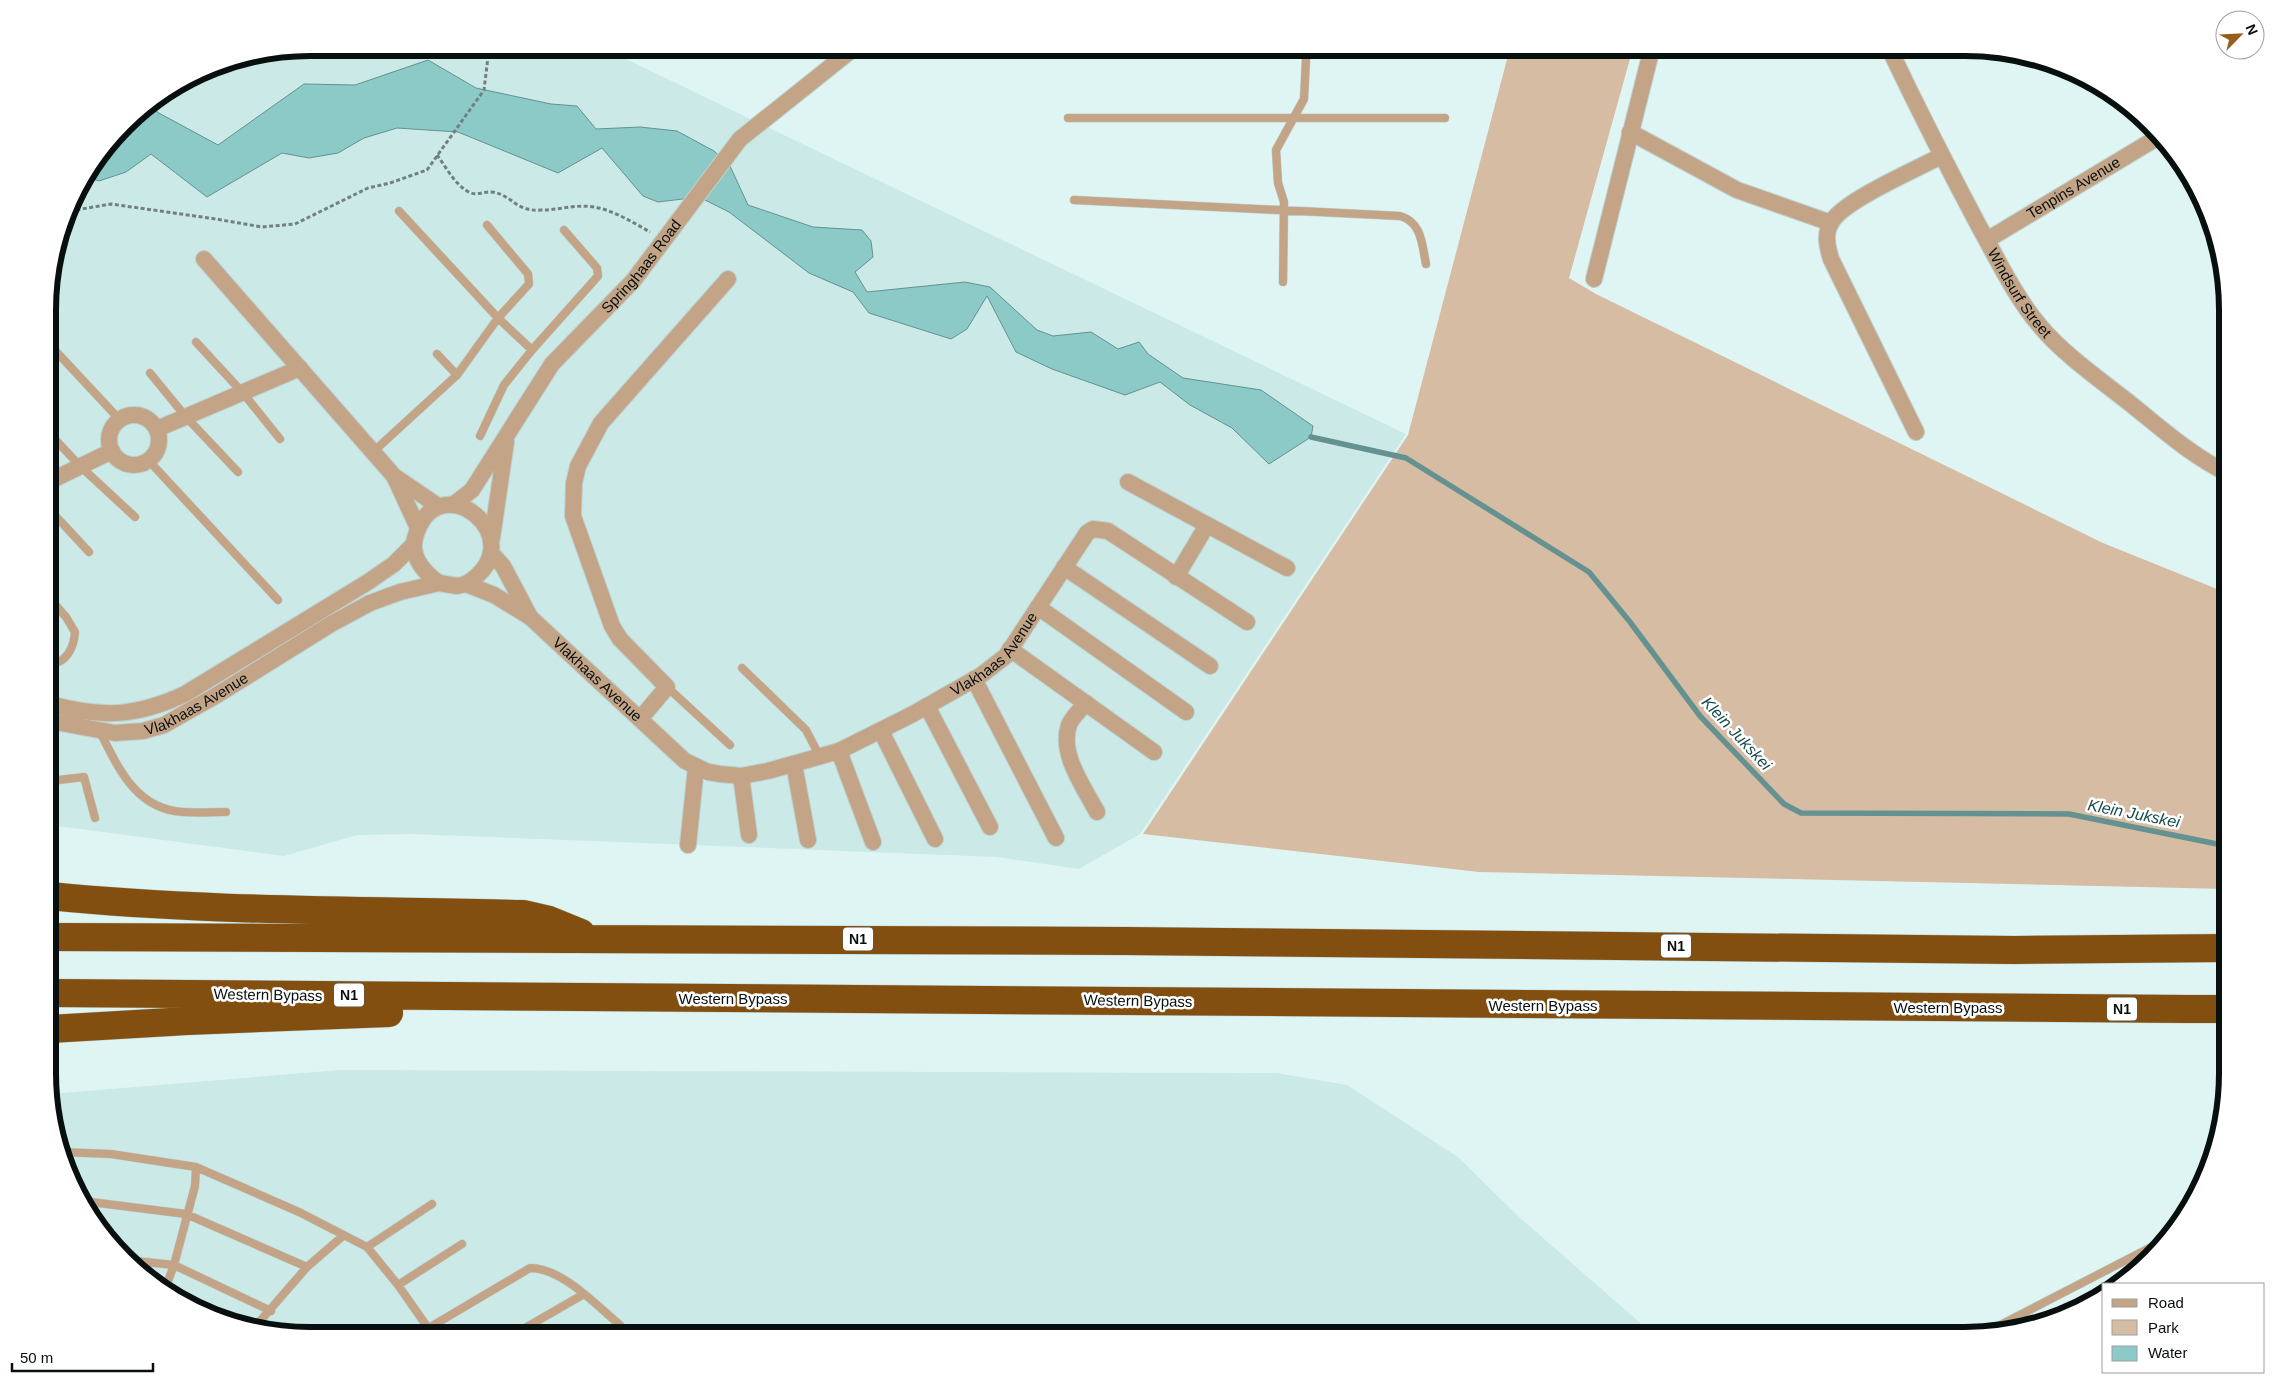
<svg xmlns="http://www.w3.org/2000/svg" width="2275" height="1383" viewBox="0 0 2275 1383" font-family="Arial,sans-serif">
<rect width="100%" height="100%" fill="#dff5f3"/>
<!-- built -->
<path fill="#cae9e7" d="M310 48H603L1406 434 1140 834 1079 869 997 857 412 834 357 835 284 856 50 825V276L75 194 137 113 210 67Z
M340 1070 1276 1073 1347 1085 1458 1157 1518 1216 1654 1335H310L242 1326 179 1300 125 1259 92 1218 62 1157 50 1107V1094Z"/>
<!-- green -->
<path fill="#d7bca4" d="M1510 48H1633L1569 278 1596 294 2103 543 2227 593V889L1479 872 1143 834 1408 435Z"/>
<!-- water -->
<path fill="#8bcac7" stroke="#649290" d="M428 60 476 88 551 104 577 106 596 129 640 127 677 131 714 151 730 166 748 205 813 227 862 230 871 241 873 257 855 272 867 292 965 282 990 287 1037 330 1053 336 1091 332 1118 349 1139 342 1148 354 1183 378 1261 390 1313 426 1311 437 1269 464 1232 428 1190 405 1160 382 1125 395 1052 369 1016 352 987 296 967 329 951 339 869 313 853 292 809 273 729 212 699 197 658 202 643 196 602 148 558 173 458 132 397 128 364 138 338 153 309 158 282 153 207 197 151 154 126 172 99 181 87 177 137 113 155 102 157 112 218 145 304 84 355 85Z"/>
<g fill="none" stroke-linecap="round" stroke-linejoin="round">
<!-- stream -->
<path stroke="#649290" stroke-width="5.5" d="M1311 437 1406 458 1589 572 1630 622 1700 716 1784 804 1801 813 2069 814 2227 846"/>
<!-- service casing -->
<g stroke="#bdd0cf" stroke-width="9">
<path id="service" d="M1068 118H1445
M1074 200 1400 216C1422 222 1422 245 1426 264
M399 211 498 318 532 350
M1283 282 1284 202 1278 183 1276 150 1304 99 1306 59 1302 48
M196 342 243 393 280 439
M50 345 120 420
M437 354 457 375
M150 373 186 417 238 472
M50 434 80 466 135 517
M480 436 504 385 532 350 598 276 597 268 564 230
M373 452 457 375 498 318 529 284 528 274 487 225
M149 461 278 600
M50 510 89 552
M50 599 66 617 75 632C74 647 67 663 50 664
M742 668 806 730 820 757
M667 687 730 745
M99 730C118 767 135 809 183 812 198 813 212 812 226 812
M50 781 84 777 95 818
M60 1152 111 1154 196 1167 299 1212 367 1247 398 1285 433 1335
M83 1201 186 1214 307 1267
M367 1247 432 1204
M126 1260 174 1265 271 1311
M398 1285 462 1244
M165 1289 174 1265 195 1186 196 1167
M254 1328 307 1267 344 1235
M427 1329 530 1268C562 1268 596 1305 620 1325
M513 1335 584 1294
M1981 1335 2165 1240"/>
</g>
<!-- minor casing -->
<g stroke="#bdd0cf" stroke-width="18">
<g id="minor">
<path id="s1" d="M1889 48C1918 109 1949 170 1981 230 1999 262 2016 298 2040 326 2064 355 2102 381 2132 405 2162 429 2192 456 2227 473"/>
<path d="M1630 132 1737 190 1831 223"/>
<path id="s2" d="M1987 240 2160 136"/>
<path d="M204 259 394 476 438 506"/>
<path d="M1594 279 1652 48"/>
<circle cx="134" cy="440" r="25"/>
<path d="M157 429 300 368"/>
<path d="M1916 432 1831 259C1827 246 1824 233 1832 221 1847 199 1915 170 1941 156"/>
<path d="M395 478 418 528"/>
<path d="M50 481 112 451"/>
<path d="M1128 482 1287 568"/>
<path id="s3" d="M453 505 472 490 552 364 633 281 740 139 854 48"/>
<path d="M492 538 506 442"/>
<path d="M491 553 503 566 530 617"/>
<path d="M1064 567 1210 666"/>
<path d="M1176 577 1207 525"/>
<path d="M439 583C425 573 410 557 415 538 436 459 538 540 466 584"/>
<path d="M1038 607 1186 712"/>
<path d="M1010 649 1154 752"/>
<path d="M974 679 1056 838"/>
<path d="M1086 703C1081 709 1072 717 1069 725 1059 754 1084 787 1097 812"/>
<path d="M50 704C101 718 136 717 185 694L368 582 394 564 413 545"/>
<path d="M927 706 990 827"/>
<path d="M640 719 667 687 620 639 612 626 573 516 574 483 578 466 601 423 728 279"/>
<path id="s4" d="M50 721 115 733 143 731 164 725 217 695 331 624 370 603 400 592 439 583 457 586 466 584 494 595 530 617 685 761 708 772 720 774 741 776 768 771 839 751 913 714 980 676 1006 656 1087 533 1093 529 1108 531 1247 622"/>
<path d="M881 731 935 839"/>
<path d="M839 751 873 842"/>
<path d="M794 764 808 840"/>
<path d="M741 776 749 835"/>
<path d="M688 845 696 767"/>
</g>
</g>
<!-- motorway casing -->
<g stroke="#bdd0cf" stroke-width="29">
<path id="motorway" d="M50 896C207 912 366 910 523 914L549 920 581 933
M50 937 1125 941 2014 950 2227 948
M50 993C775 999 1501 1007 2227 1009
M50 1029 187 1021 389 1013"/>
</g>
<!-- path -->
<path stroke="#728180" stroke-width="3" stroke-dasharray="4 2.5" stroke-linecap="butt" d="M437 155C446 167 454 183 467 191 476 197 483 191 492 192 513 195 515 212 541 210 559 210 576 204 594 207 613 210 634 223 650 232
M70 211 111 204 216 219 262 227 295 224 368 188 390 183 427 170 484 90 488 57 481 48"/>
<!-- service -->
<use href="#service" stroke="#c4a486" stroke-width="8"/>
<!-- minor -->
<use href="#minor" stroke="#c4a486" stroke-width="16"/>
<!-- motorway -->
<use href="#motorway" stroke="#824f11" stroke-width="28"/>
</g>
<g text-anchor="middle" stroke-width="5" stroke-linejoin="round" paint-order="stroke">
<!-- shield labels -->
<g fill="#fff" stroke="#525757" stroke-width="1">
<rect x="843" y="927.5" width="30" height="23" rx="4"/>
<rect x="1661" y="934.5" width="30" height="23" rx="4"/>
<rect x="334" y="983.5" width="30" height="23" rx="4"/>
<rect x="2107" y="997.5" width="30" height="23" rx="4"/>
</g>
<g font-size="14" font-weight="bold" fill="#080f0f">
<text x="858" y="944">N1</text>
<text x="1676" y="951">N1</text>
<text x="349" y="1000">N1</text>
<text x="2122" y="1014">N1</text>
</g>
<!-- street labels -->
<g font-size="15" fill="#080f0f" stroke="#fff">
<text dy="5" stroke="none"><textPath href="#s2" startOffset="101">Tenpins Avenue</textPath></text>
<text dy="5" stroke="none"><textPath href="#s3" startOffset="306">Springhaas Road</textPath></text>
<text dy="5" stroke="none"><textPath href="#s1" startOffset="278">Windsurf Street</textPath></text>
<text dy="5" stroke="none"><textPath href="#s4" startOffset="1084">Vlakhaas Avenue</textPath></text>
<text dy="5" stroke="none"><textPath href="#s4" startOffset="619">Vlakhaas Avenue</textPath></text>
<text dy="5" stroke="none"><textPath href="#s4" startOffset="154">Vlakhaas Avenue</textPath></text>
<text transform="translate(268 995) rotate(1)" y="5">Western Bypass</text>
<text x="733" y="1004">Western Bypass</text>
<text transform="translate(1138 1001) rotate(1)" y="5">Western Bypass</text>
<text x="1543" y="1011">Western Bypass</text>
<text x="1948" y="1013">Western Bypass</text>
</g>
<!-- water labels -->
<g font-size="16" font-style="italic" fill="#164d4c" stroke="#fff">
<text transform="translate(1737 733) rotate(47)" y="6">Klein Jukskei</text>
<text transform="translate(2134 813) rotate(11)" y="6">Klein Jukskei</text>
</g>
</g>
<!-- crop -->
<path d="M0 0H2275V1383H0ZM310 56H1965A254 254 0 0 1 2219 310V1073A254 254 0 0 1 1965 1327H310A254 254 0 0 1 56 1073V310A254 254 0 0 1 310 56Z" fill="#fff" fill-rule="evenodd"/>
<path fill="none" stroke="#080f0f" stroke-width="6" d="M310 56H1965A254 254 0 0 1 2219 310V1073A254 254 0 0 1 1965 1327H310A254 254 0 0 1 56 1073V310A254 254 0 0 1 310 56Z"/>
<!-- legend -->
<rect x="2102" y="1283" width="162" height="90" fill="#ffffff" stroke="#9c9f9f"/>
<rect x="2112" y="1299" width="25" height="8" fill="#c4a486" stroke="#9c9f9f"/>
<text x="2148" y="1308" font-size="15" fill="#080f0f">Road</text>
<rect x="2112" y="1320" width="25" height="15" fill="#d7bca4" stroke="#9c9f9f"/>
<text x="2148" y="1333" font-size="15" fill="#080f0f">Park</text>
<rect x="2112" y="1346" width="25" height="15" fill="#8bcac7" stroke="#9c9f9f"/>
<text x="2148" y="1358" font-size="15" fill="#080f0f">Water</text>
<!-- north arrow -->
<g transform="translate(2240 35) rotate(66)"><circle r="24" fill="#ffffff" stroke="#9c9f9f"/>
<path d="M0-4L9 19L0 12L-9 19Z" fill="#975d1b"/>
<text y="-8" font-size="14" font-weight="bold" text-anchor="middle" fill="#080f0f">N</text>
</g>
<!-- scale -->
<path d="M12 1363v8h141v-8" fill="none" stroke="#080f0f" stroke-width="2.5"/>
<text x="20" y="1363" font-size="15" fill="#080f0f" stroke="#ffffff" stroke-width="4" paint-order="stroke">50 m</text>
</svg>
